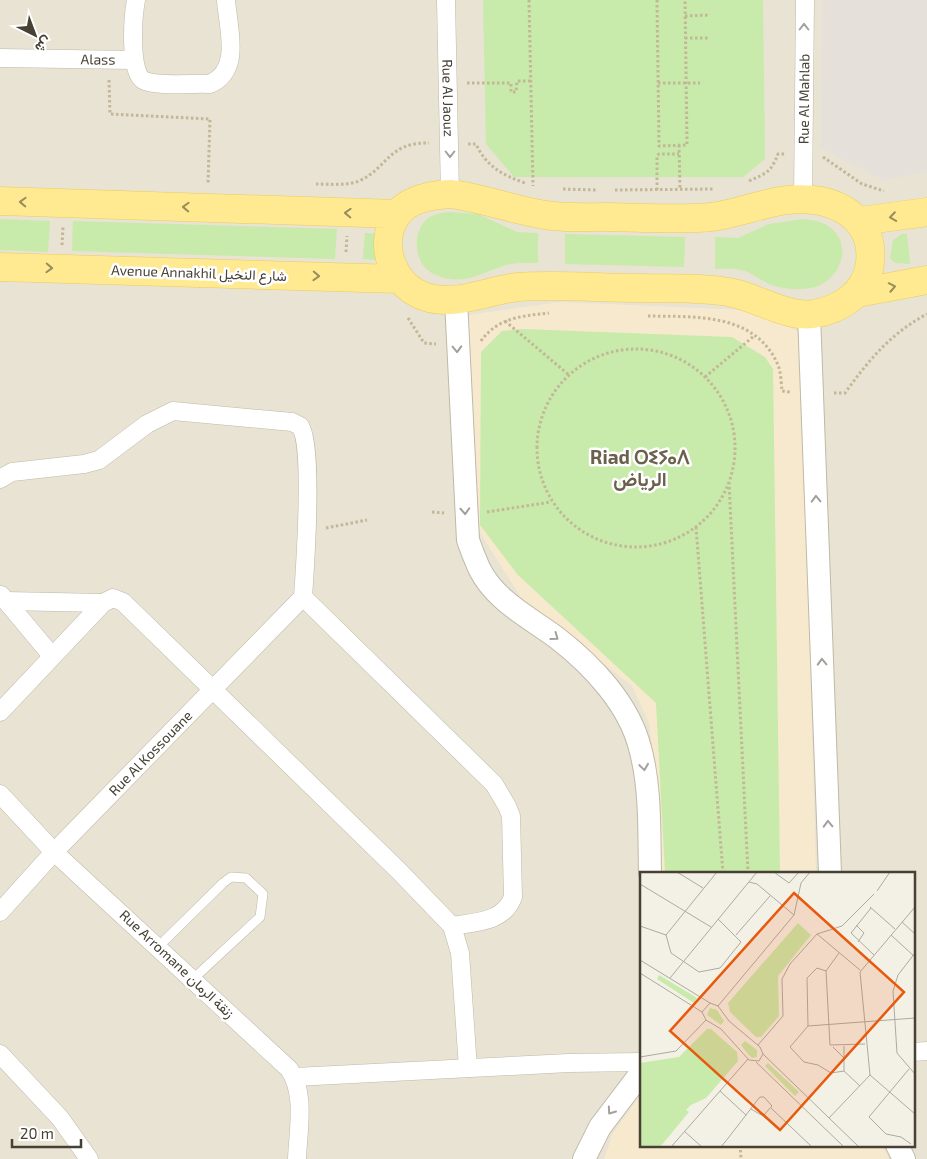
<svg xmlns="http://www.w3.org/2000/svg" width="927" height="1159" viewBox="0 0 927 1159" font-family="'Exo 2',Vazirmatn,'Noto Sans Tifinagh',sans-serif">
<rect width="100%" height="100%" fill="#f3f0e5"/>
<!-- residential -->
<path fill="#e8e3d2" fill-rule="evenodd" d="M0 0H927V1159H0ZM641 873H913V1145H641Z"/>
<!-- commercial -->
<path fill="#f7e9ce" d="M560 302 744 310 801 332 816 873H661L654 762 649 723 632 686 523 601 477 528 468 315Z
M641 1094V1145H882L889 1159H604L613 1133Z"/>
<!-- industrial -->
<path fill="#e5e1da" d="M823 0H927V172L883 180 821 148Z"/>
<!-- green -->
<path fill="#c8eaab" d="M483 0H763L765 159 743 177H514L486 144Z
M449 212 478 214 517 232 538 233V263C527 263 514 262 503 266 479 274 461 287 434 274 414 265 411 233 427 219 433 214 441 213 449 212Z
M0 219 50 221 48 252 0 250Z
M803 219C811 220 821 221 828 226 856 244 839 284 810 288 797 290 781 289 769 284 761 280 753 274 745 271 735 268 724 269 715 269V237L738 238 769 224Z
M73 221 337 229 335 259 72 251Z
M365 233 379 234 377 260 363 259Z
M565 234 685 237 684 267 565 264Z
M902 234H907L910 264 895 263 890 258 893 240Z
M522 329 732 337 765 357 773 369 780 873H665L656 703 518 575 480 525 481 352 502 331Z"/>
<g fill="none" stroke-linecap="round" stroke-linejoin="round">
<!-- service casing -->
<g stroke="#bfb9a7" stroke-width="10">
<path id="service" d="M159 946 223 883 231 877 246 878 263 894 260 917 193 979"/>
</g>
<!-- minor casing -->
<g stroke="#bfb9a7" stroke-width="19">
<g id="minor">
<path d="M136 0C133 16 129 71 143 80 155 87 194 83 210 84 242 70 228 28 226 0"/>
<path id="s1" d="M446 0 450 194"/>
<path id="s2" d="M0 58 134 60"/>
<path id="s3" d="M803 199 805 0"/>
<path d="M0 479 12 472 84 464 99 460 147 424 173 411 292 422 300 426C314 444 305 568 303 597L494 784 507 806 511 816 513 897C504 922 476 922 452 926"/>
<path d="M1 595 52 656"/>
<path d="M6 601 103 603"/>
<path d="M0 712 103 603 113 598 123 602 399 871 452 926 460 953 468 1068"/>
<path d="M0 794 54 852 289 1069C306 1093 298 1131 297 1159"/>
<path id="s4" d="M0 912 54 852 303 597"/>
<path d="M913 1052 927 1051"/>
<path d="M0 1054 60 1118 89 1159"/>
<path d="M295 1077 569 1063 641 1062"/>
</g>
</g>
<!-- tertiary casing -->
<g stroke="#bfb9a7" stroke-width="24">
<path id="tertiary" d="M456 300 468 540C471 549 475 559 479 568 495 601 529 617 557 638 592 665 629 704 640 748 651 788 649 832 650 873
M809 315 830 873
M897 1145 904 1159
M584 1159 600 1127 641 1073"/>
</g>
<!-- primary casing -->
<g stroke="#ebcc5c" stroke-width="29">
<path id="primary" d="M450 194C485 198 518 212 553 216 571 218 590 217 608 217 637 218 667 219 696 218 739 218 777 192 821 201 852 208 874 229 870 263 867 293 840 310 813 314 789 318 757 298 733 293 703 287 670 289 639 288 599 288 558 284 518 287 488 290 456 307 426 297 394 287 377 246 396 216 407 199 432 195 450 194Z
M0 201 397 214
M860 221 927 212
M0 267 399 279
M857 293 927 280"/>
</g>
<!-- path -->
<path stroke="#c2b797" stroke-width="3" stroke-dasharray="2.5 2.5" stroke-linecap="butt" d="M529 0 533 186
M657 0 659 146 687 145 685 0
M685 16 708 15
M685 38H710
M109 80 110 114 210 119 208 184
M467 83H511V92H516L517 81H531
M658 83H700
M468 144H476C486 166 502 175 525 183
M679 145 680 190
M823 157 862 184 884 191
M749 181C767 173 771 172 778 154H785
M316 184C329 184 346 186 359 181 388 168 388 142 429 143
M563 189 596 190
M615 190 714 189
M657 190V156L659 154H679
M62 245 63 227
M346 252 347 236
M648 316C694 317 755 312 778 365 781 372 781 383 782 391L790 392
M408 318 424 343 436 344
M505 321 569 375
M481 341C498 317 523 316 549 313
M537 448a99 99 0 1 1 198 0a99 99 0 1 1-198 0Z
M705 377 754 336
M834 393H845C868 361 891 333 927 314
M729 482 748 873
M432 512 444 513
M487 512 551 502
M696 527 723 873
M326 528 367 520
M740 1145 741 1159"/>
<!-- service -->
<use href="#service" stroke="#fff" stroke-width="9"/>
<!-- minor -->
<use href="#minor" stroke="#fff" stroke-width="18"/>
<!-- tertiary -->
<use href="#tertiary" stroke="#fff" stroke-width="22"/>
<!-- primary -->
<use href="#primary" stroke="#ffea92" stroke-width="28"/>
</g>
<!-- one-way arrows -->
<defs><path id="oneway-chevron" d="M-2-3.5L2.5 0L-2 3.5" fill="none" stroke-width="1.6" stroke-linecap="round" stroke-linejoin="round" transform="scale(1.25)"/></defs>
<g stroke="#a2a09a">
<use href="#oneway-chevron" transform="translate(804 27) rotate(-90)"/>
<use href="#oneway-chevron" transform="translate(450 154) rotate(90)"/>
<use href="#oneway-chevron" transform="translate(457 349) rotate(88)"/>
<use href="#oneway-chevron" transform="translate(816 499) rotate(-92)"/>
<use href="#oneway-chevron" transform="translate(465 511) rotate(87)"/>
<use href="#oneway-chevron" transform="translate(555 637) rotate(36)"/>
<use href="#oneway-chevron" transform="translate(822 662) rotate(-92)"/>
<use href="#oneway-chevron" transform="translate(644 767) rotate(82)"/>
<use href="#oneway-chevron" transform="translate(828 824) rotate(-92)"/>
<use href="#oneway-chevron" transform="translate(611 1111) rotate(125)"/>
</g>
<g stroke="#998d5e">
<use href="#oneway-chevron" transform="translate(23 202) rotate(-178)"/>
<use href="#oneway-chevron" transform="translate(186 207) rotate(-178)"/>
<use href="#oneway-chevron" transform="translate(348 213) rotate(-178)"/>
<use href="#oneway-chevron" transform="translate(893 217) rotate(172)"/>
<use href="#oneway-chevron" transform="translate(49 268) rotate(2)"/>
<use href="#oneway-chevron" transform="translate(316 276) rotate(2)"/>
<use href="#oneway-chevron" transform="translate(892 287) rotate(-11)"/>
</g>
<g text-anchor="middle" stroke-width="5" stroke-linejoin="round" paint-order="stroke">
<!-- street labels -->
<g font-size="14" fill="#464134" stroke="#fff">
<text dy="5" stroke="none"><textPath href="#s2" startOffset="98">Alass</textPath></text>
<text dy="5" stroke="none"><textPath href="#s1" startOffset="98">Rue Al Jaouz</textPath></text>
<text dy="5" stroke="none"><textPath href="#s3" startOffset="100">Rue Al Mahlab</textPath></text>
<text transform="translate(199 273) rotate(2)" y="5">Avenue Annakhil شارع النخيل</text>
<text dy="5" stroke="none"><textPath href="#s4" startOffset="219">Rue Al Kossouane</textPath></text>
<text transform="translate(177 964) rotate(43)" y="5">Rue Arromane زنقة الرمان</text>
</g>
<!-- district labels -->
<g font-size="19" font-weight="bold" fill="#6a604b" stroke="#fff">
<text x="640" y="464">Riad ⵔⵉⵢⴰⴷ<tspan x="640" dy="22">الرياض</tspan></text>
</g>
</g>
<!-- overview -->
<g transform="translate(640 872)">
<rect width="275" height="275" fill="#f3f0e5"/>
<path d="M158 51 171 63 138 104 139 144 121 165H116L90 140 88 131ZM19 103 57 126 54 131 17 107ZM70 136 77 138 84 149 81 153 67 143ZM67 157H71L97 180 98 189 66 226 51 233 46 238 49 240 20 275H0V191L39 185ZM105 169 117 178V185L112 186 107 181 101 173ZM128 191 159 220 155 224 125 194Z" fill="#c8eaab"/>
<path fill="none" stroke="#aeaa9e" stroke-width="1" d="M37 0 63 16M134 0 149 11 159 0M109 10 117 12 154 43M0 12 71 55M237 19 250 0M230 35 255 57M275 35 220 100 230 203 275 242M231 36 211 61 234 83M262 50 275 62M216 53 224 61 218 70M0 54 26 63 31 81 59 100 80 96 101 70 78 47M177 62 220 98M26 63 77 0M96 63 130 24M251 63 275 85M199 81 186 99 190 173 225 172M275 81 258 103 253 119 257 181 275 202M0 88 70 131M186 99 177 96 167 106 168 154 150 175 164 190 178 193 191 201 204 199M0 101 62 140M30 106 117 0M70 131 78 134 89 149 120 175 123 182 119 189 109 188 81 157 66 148 62 140ZM78 134 154 43 161 11 170 0M168 154 275 146M118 173 143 144 142 107 150 92 177 62 202 54 234 22M204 174V199L220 214M193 175 204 186M123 182 219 275M0 185 36 179 66 148M116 190 204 275M269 197 229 245 246 262 261 265 271 272M80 219 106 243M131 236 172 275M189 246 230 203M44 259 62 275M31 275 108 187M81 275 89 265 106 243 119 226 120 225H124L132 234 123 244 111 237"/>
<path fill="#e8590c" fill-opacity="0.15" stroke="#e8590c" stroke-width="2.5" d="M154 21 264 120 140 258 30 159Z"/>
<rect width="275" height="275" fill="none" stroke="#464134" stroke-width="2.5"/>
</g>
<!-- north arrow -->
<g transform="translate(35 35) rotate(138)" stroke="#ffffff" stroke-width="4" paint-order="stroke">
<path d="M0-4L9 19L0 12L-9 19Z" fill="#464134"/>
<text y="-8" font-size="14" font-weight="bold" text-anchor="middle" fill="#464134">ش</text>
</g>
<!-- scale -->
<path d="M12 1139v8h69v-8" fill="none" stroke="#464134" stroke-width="2.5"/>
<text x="20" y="1139" font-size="15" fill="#464134" stroke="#ffffff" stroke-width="4" paint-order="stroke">20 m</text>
</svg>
